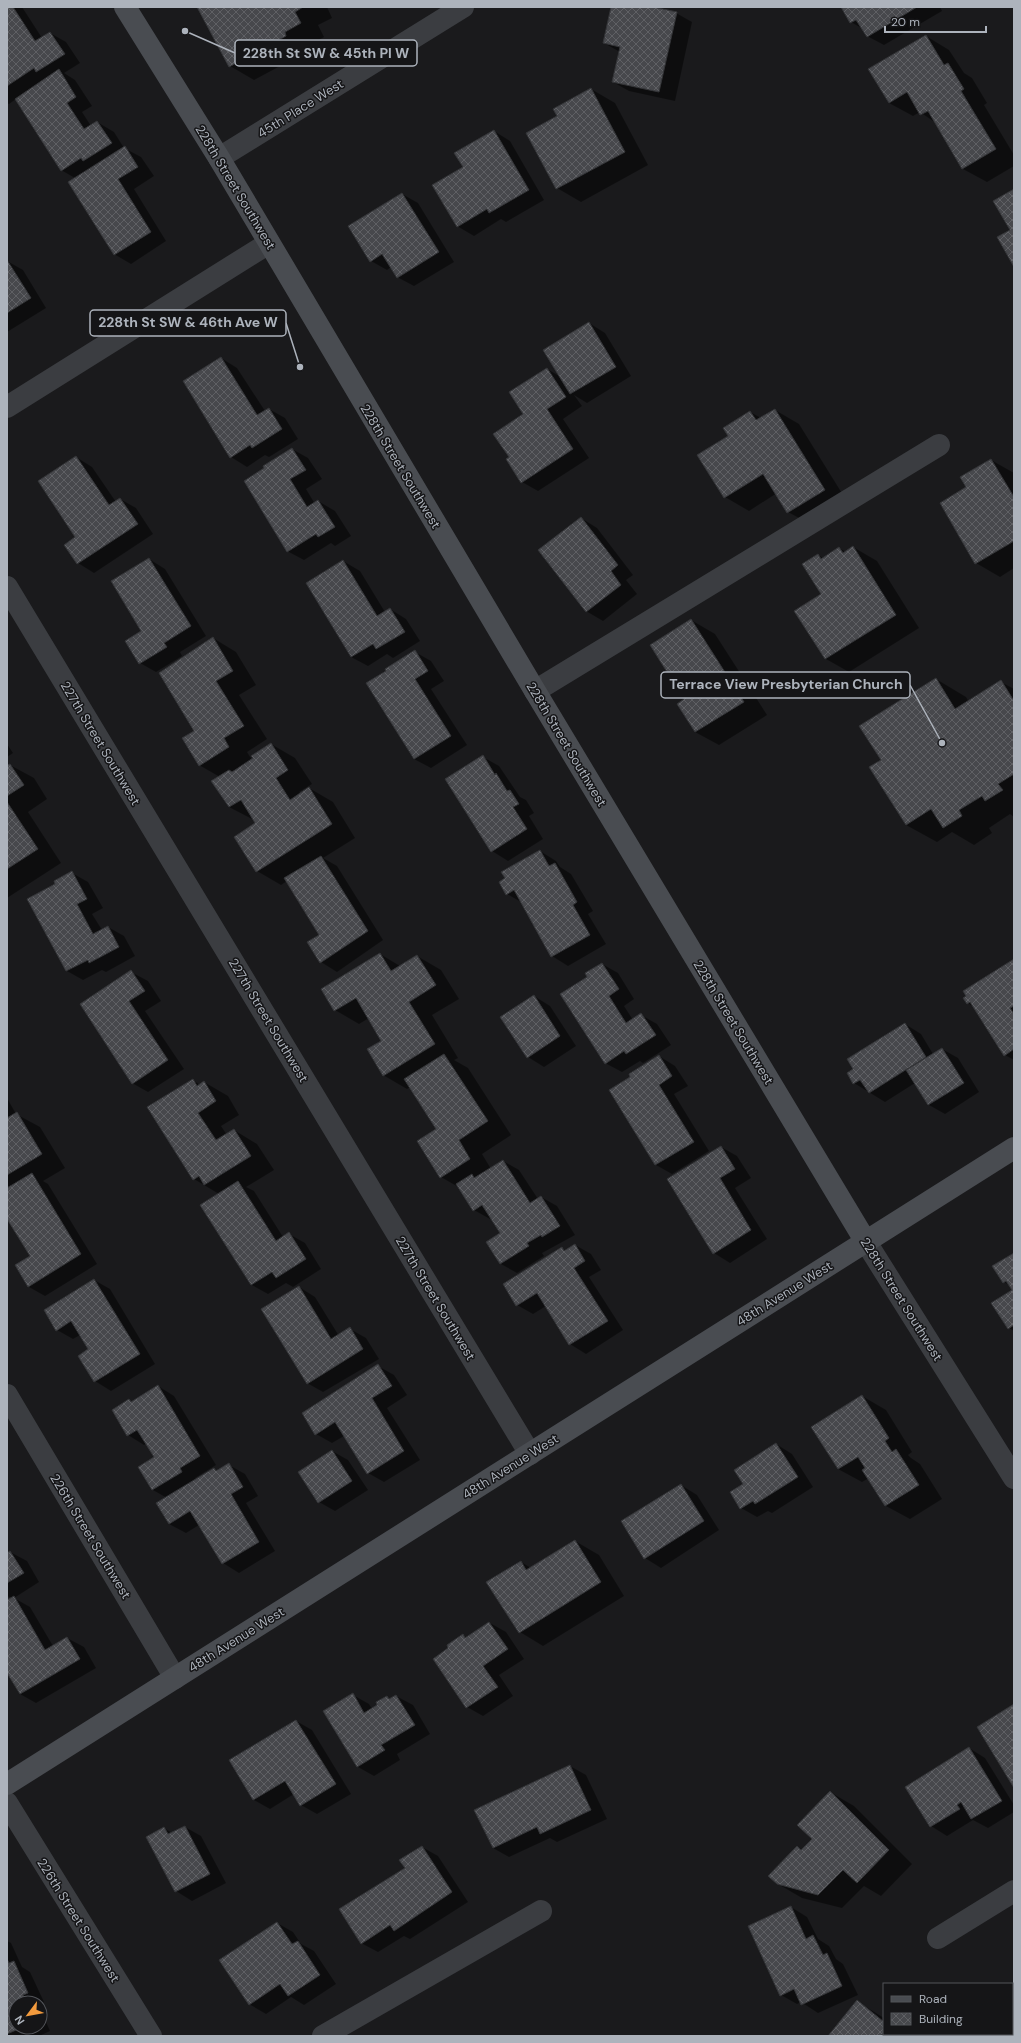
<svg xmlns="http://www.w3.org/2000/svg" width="1021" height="2043" viewBox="0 0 1021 2043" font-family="'DM Sans',sans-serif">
<defs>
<pattern id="building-cross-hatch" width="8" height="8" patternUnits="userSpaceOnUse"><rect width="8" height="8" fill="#47484c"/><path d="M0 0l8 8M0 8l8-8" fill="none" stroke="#5f6064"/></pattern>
</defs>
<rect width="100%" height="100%" fill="#1a1a1c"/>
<!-- shadow -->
<path fill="#0007" d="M7 7H22L42 38 50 33 66 42 80 63 64 73 75 80 92 106 82 112 91 126 97 122 114 132 124 148 141 157 154 176 134 189 166 241 131 264 114 254 75 178 61 170 16 99 9 104 7 103Z
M198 7H327L332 18 318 25 324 37 308 46 310 50 254 80 230 66Z
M612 7H649L676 13 692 22 675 101 629 91 613 82 620 52 604 43Z
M842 7H940L942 11 884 45 867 36 863 29 851 22Z
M926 36 949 50 964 73 972 78 987 103 984 105 1014 155V166L987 182 963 169 936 123 920 112 913 116 889 103Z
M591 89 615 103 648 165 581 202 557 188Z
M494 131 510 141 544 200 506 222 501 219 474 236 457 226 464 168Z
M402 194 418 203 454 262 414 286 397 277 391 267 387 270 371 261Z
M7 261 23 270 46 308 7 332Z
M589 323 605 333 631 376 587 403 574 395 582 406 563 419 589 458 538 491 522 482 510 458 525 415 547 369 561 377Z
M221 358 237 368 265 411 269 409 285 418 298 439 269 457 265 455 247 467 231 457Z
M775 410 799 424 848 503 812 525 788 512 777 493 749 511 725 497 730 436 750 412 761 418Z
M292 449 308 458 322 479 306 489 315 504 318 501 335 511 351 536 335 546 331 543 304 560 287 551 266 469Z
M76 457 92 467 116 502 120 499 136 508 153 534 94 573 78 563Z
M991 460 1014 473V568L1000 577 976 563Z
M581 518 597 528 633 575 626 580 637 594 603 621 586 611Z
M853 547 877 561 919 628 849 672 826 659 796 611 823 594 818 555 823 558 839 548 846 552Z
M149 559 165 569 206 636 180 652 182 656 156 672 140 663Z
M343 561 360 571 385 612 390 609 406 619 420 641 393 658 387 654 368 666 351 657Z
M691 620 715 634 767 715 719 745 695 732 686 699Z
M213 638 236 652 256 685 239 695 267 739 247 752 252 760 271 744 295 758 312 784 299 792 301 794 309 788 333 802 355 838 323 858 337 866 383 940 337 972 321 962 308 942 320 935 287 881 281 885 257 871V824L254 820 229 807 220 777 199 765 195 731Z
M415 652 431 661 444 681 431 689 467 745 431 768 414 759Z
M936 679 966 697 969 702 1001 682 1014 689V817L1010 814 989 828 992 833 974 845 952 832 937 842 906 825 882 760Z
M7 744 13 753 7 757Z
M483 757 499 766 520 797 526 800 534 813 529 816 543 839 508 861 492 851Z
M10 765 34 778 47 799 28 812 61 863 7 898V767Z
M540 851 556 861 560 867 571 874 593 911 588 914 606 944 568 966 552 956 521 902 507 894Z
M72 873 88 882 103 908 92 914 102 930 108 927 124 936 135 956 106 972 102 970 83 980 67 971 57 884Z
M380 954 400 966 417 956 441 970 459 999 432 1015 458 1058 454 1060 468 1068 511 1135 482 1154 491 1169 503 1161 519 1170 538 1199 541 1197 557 1206 575 1235 542 1253 544 1256 517 1273 501 1264 488 1242 501 1234 492 1218 490 1219 474 1210 460 1188 441 1177 437 1129 410 1087 407 1089 383 1075 382 1041 369 1018 359 1024 335 1010Z
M1014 960V1060L1005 1055 974 1007 968 1003Z
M602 964 618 973 634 999 624 1006 633 1020 641 1015 657 1024 671 1045 643 1063 640 1061 622 1072 605 1063 589 977Z
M131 972 148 981 161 1001 145 1011 184 1069 148 1092 132 1083 81 1005Z
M534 996 550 1006 576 1046 544 1067 528 1057Z
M905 1024 921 1034 933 1054 942 1049 958 1058 979 1092 945 1114 929 1105 915 1083 885 1102 854 1083Z
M659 1056 675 1066 688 1086 674 1094 709 1151 672 1174 656 1165 632 1077Z
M193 1080 200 1085 204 1082 228 1096 239 1115 221 1126 227 1135 234 1130 257 1144 274 1170 246 1187 254 1191 283 1237 289 1234 305 1243 321 1269 293 1287 286 1283 268 1294 252 1285 219 1194 194 1179Z
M7 1098 16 1114 40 1127 65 1168 43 1181 48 1184 97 1264 45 1296 29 1287 31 1256 7 1217V1190L13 1186 11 1185 7 1187Z
M721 1147 737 1156 751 1178 735 1188 767 1239 730 1263 714 1253Z
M575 1245 591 1254 601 1270 589 1277 623 1330 586 1354 570 1344 546 1306 533 1314 517 1305 562 1248 566 1251Z
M1014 1254V1331L1009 1328 1013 1290 1011 1286 1004 1282Z
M94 1280 110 1289 155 1364 111 1391 95 1381 80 1356 90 1350 80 1335 73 1339 57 1330Z
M299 1287 315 1297 339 1336 350 1329 366 1338 379 1359 323 1392 307 1383Z
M378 1366 394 1375 407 1395 387 1408 420 1460 384 1482 368 1473 344 1436 332 1443 316 1434Z
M158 1386 174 1396 216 1465 195 1478 197 1480 214 1469 218 1471 229 1465 245 1474 258 1496 246 1503 275 1551 239 1573 223 1563 199 1525 186 1533 169 1524 167 1498 153 1490 155 1457 147 1443 144 1445 128 1435 113 1410 129 1400 132 1402Z
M862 1396 886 1410 912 1452 908 1455 911 1458 920 1464 942 1499 910 1519 886 1506 869 1478 862 1482 838 1469Z
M776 1444 792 1454 813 1487 772 1513 768 1511 757 1517 741 1508 744 1484Z
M332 1451 348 1460 368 1490 335 1511 319 1502Z
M681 1485 697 1495 719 1530 661 1568 645 1558 622 1521Z
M575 1541 599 1555 624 1596 543 1646 520 1632 521 1562 531 1568Z
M10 1552 27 1561 39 1582 14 1598 30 1607 53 1646 67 1638 84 1647 96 1668 36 1703 20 1694 7 1671V1601L12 1598 7 1596V1554Z
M490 1623 506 1632 524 1659 499 1675 513 1696 483 1716 467 1707 450 1648 463 1635 467 1638Z
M353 1695 369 1704 372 1709 387 1697 391 1699 396 1696 413 1705 430 1734 397 1754 400 1760 374 1776 358 1767Z
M296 1721 312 1730 351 1794 317 1814 301 1805 294 1794 270 1809 254 1800 230 1760Z
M969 1748 985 1758 1014 1805V1812L988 1828 973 1820 947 1836 931 1826Z
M570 1766 586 1775 607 1819 557 1842 550 1838 509 1857 493 1848Z
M830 1792 854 1806 912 1864 881 1896 864 1886 842 1908 802 1898 778 1884 797 1847 803 1850 814 1839Z
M185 1827 201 1836 226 1883 192 1901 176 1891 164 1828 172 1833Z
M422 1847 438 1856 468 1902 410 1939 404 1936 378 1952 361 1943 406 1869Z
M791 1907 807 1917 818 1939 829 1946 836 1959 843 1964 858 1995 818 2013 801 2002 797 2004 781 1995Z
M277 1923 293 1932 301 1944 314 1951 336 1984 304 2005 291 1997 266 2014 249 2004Z
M7 1941 11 1943 22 1967 30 1972 44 2002 40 2004 16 2003V2027H40V2008L50 2031 39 2036H7Z
M858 2002 884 2018V2034H904L906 2036H830Z
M980 2034H1005L1008 2036H970Z"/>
<!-- building -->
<path fill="url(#building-cross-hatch)" stroke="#343538" d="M7 7H13L35 41 50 32 65 54 36 72 34 68 7 86Z
M197 7H303L295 12 301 23 285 32 286 36 229 67Z
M611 7H653L677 12 659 92 612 82 620 47 603 43Z
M841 7H917L867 37 856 20 850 23Z
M926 35 944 65 948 63 964 89 961 91 996 149 962 169 928 111 920 115 907 92 889 103 868 69Z
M59 69 76 97 67 103 84 129 97 121 112 143 83 161 81 158 61 171 15 99Z
M591 88 625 152 556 189 526 133 557 116 553 109Z
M494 130 529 190 489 213 487 209 457 227 432 185 463 167 454 153Z
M125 146 138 167 118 179 151 232 114 255 68 182Z
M1014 189V267L997 237 1010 230 993 201Z
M402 193 439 252 397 278 382 254 370 262 348 226Z
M7 260 31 298 7 313Z
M589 322 616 367 570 394 543 350Z
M221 357 257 415 269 408 282 429 252 448 250 445 230 458 183 381Z
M547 368 566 397 547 409 573 449 521 483 506 459 509 457 493 434 523 414 509 392Z
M775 409 825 490 787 513 763 474 724 498 697 455 728 436 723 428 750 411 756 420Z
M292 448 306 470 290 479 307 507 318 500 335 527 318 537 316 534 287 552 244 481 264 468 263 466Z
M76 456 109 505 120 498 138 524 77 564 64 545 75 537 38 481Z
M991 459 1014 497V541L975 564 940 503 966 487 960 477Z
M581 517 618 565 611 571 621 585 586 612 538 550Z
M853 546 896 615 825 659 794 611 821 594 802 564 818 554 821 559 839 547 843 553Z
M149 558 191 626 164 643 167 647 139 664 125 641 141 631 111 581Z
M343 560 377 616 390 608 405 632 376 649 373 644 351 657 306 583Z
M691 619 744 702 695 732 677 704 684 699 650 645Z
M213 637 233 671 216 681 244 726 224 738 229 747 199 766 182 738 194 731 159 673Z
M415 650 428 671 415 679 451 736 414 759 366 683 386 671 385 669Z
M936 678 955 709 1001 680 1014 701V774L998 784 1003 790 985 801 982 796 959 810 962 816 943 828 931 809 906 825 869 767 881 760 859 726Z
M271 743 288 770 276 778 290 800 309 787 332 824 256 872 234 837 255 823 241 800 229 807 211 781 229 770 232 772 253 758 251 756Z
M483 755 495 775 496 773 507 791 510 790 519 804 513 807 527 829 491 852 445 779Z
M10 764 24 785 7 796V765Z
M7 802 38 849 7 869Z
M540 850 549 866 555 863 577 902 573 905 590 935 551 957 514 890 506 895 499 882 505 878 501 872Z
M321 856 368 931 320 963 307 942 319 935 284 878Z
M72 871 87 899 77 904 93 934 108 926 119 947 89 963 88 960 66 971 27 899 55 884 54 881Z
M380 953 391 971 417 955 436 985 409 1002 435 1044 383 1076 367 1049 381 1041 356 998 334 1011 321 989Z
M1014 959V1006L1010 1008 1014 1014V1049L1004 1056 970 1002 967 1004 963 998 966 996 963 991Z
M602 963 619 989 609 996 626 1023 641 1013 656 1035 626 1054 624 1051 605 1064 560 994 587 977 585 973Z
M131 970 145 991 129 1001 168 1060 132 1084 80 1004Z
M534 995 560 1036 527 1058 500 1017Z
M905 1023 926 1057 869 1093 860 1080 853 1084 847 1073 853 1069 847 1059Z
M942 1048 964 1083 928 1105 906 1070Z
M444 1054 488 1121 459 1140 470 1159 440 1178 417 1141 436 1129 404 1079Z
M659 1055 672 1076 659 1085 694 1142 655 1165 609 1090 630 1077 629 1074Z
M193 1079 197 1086 204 1081 216 1101 198 1113 216 1140 234 1129 251 1156 204 1185 199 1176 193 1180 147 1107Z
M17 1112 42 1154 7 1175V1118Z
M721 1146 735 1169 720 1178 751 1230 713 1254 667 1179Z
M503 1160 530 1203 541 1196 560 1226 542 1237 541 1235 527 1243 529 1246 500 1264 486 1242 500 1233 482 1205 473 1211 456 1184 472 1174 474 1178Z
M32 1173 81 1254 28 1287 15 1265 30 1256 7 1219V1188Z
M238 1181 276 1241 289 1232 306 1259 276 1278 272 1272 251 1285 200 1205Z
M575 1244 585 1261 574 1268 608 1321 569 1345 537 1293 516 1306 503 1284 562 1247 564 1251Z
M1014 1253V1325L1008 1329 991 1303 1012 1290 1006 1281 1003 1283 992 1266Z
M94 1279 140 1354 94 1382 78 1356 88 1349 71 1321 56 1331 44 1310Z
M299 1286 331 1339 350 1327 363 1349 307 1384 261 1309Z
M378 1364 392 1386 372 1398 404 1451 367 1474 335 1422 315 1435 302 1413Z
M158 1385 200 1456 180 1468 182 1472 152 1490 138 1467 154 1457 137 1430 127 1436 112 1410 129 1399 131 1402Z
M862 1395 889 1438 885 1441 892 1452 896 1449 919 1485 885 1506 862 1470 865 1468 858 1457 838 1469 811 1427Z
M776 1443 798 1477 755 1504 753 1501 740 1509 730 1492 743 1484 734 1470Z
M332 1450 352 1481 318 1503 298 1472Z
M229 1463 243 1487 231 1494 259 1542 222 1564 190 1511 169 1524 156 1503 214 1468 216 1471Z
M681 1484 704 1521 644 1559 621 1521Z
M575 1540 601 1582 519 1633 486 1582 521 1561 526 1570Z
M10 1551 24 1573 7 1583V1553Z
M14 1596 45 1650 67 1637 80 1659 20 1694 7 1673V1600Z
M489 1622 508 1649 483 1666 498 1687 466 1708 433 1659 448 1648 447 1645 463 1634 465 1638Z
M353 1693 364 1713 377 1705 376 1702 387 1696 389 1699 396 1695 415 1725 381 1745 385 1750 357 1767 323 1711Z
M1014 1704V1788L977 1727Z
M296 1720 336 1784 300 1806 285 1781 253 1800 229 1760Z
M969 1747 1002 1801 971 1819 961 1802 957 1805 960 1809 930 1827 905 1787Z
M570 1765 591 1810 540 1834 537 1827 493 1848 474 1810Z
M830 1791 889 1850 857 1883 843 1870 818 1895 777 1884 768 1876 797 1846 801 1850 812 1839 797 1825Z
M185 1826 210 1874 175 1892 146 1837 164 1827 168 1834Z
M422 1846 452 1892 394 1931 390 1925 361 1944 339 1909 405 1868 399 1860Z
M791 1906 806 1939 813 1935 823 1955 827 1953 842 1986 801 2005 794 1989 780 1996 748 1926Z
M277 1922 292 1944 298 1941 320 1975 288 1996 280 1984 249 2005 219 1960Z
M7 1959 9 1963 14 1961 28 1993 23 1995 26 2003H16V2027H23L7 2034Z
M857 2000 884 2022V2032L881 2036H828Z
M975 2034H999L1000 2036H966Z"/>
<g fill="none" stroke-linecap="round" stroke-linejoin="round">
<!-- minor -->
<path stroke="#3b3d41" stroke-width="22" d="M219 158 463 7
M7 407 269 243
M7 587 530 1454
M535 691 939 445
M866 1242 1014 1478
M7 1395 175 1678
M7 1803 151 2036
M938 1938 1014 1891
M323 2036 541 1911"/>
<!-- secondary -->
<path stroke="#494c51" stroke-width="22" d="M125 7 219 158 535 691 866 1242
M7 1784 1014 1148"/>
</g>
<g text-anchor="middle" stroke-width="3" stroke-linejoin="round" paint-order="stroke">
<!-- street labels -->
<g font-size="13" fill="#adb3bc" stroke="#151517">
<text transform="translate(300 108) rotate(-32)" y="5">45th Place West</text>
<text transform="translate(236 187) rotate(59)" y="5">228th Street Southwest</text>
<text transform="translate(401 466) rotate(59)" y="5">228th Street Southwest</text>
<text transform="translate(101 743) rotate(59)" y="5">227th Street Southwest</text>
<text transform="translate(567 744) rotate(59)" y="5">228th Street Southwest</text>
<text transform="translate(269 1020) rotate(59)" y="5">227th Street Southwest</text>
<text transform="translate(734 1022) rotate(59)" y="5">228th Street Southwest</text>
<text transform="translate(784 1293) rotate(-32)" y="5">48th Avenue West</text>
<text transform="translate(436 1298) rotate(59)" y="5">227th Street Southwest</text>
<text transform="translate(902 1299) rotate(58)" y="5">228th Street Southwest</text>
<text transform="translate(510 1466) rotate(-32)" y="5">48th Avenue West</text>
<text transform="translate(91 1536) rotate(59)" y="5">226th Street Southwest</text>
<text transform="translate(236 1639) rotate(-32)" y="5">48th Avenue West</text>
<text transform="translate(79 1920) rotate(58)" y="5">226th Street Southwest</text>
</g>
</g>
<!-- callouts -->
<path fill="none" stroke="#adb3bc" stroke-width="1.5" d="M185 31L235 53M300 367L286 323M942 743L910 685"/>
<g fill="#adb3bc" stroke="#151517" stroke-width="1.5">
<circle cx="185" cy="31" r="4"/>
<circle cx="300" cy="367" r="4"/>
<circle cx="942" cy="743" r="4"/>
</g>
<g fill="#151517" stroke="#adb3bc" stroke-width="1.5">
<rect x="235" y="40" width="182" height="26" rx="4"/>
<rect x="90" y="310" width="196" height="26" rx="4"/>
<rect x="661" y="672" width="249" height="26" rx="4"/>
</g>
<g font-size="14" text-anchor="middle" font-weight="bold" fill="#adb3bc">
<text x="326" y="58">228th St SW &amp; 45th Pl W</text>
<text x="188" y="327">228th St SW &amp; 46th Ave W</text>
<text x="786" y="689">Terrace View Presbyterian Church</text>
</g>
<!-- border -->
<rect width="1021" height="2043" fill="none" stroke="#adb3bc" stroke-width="16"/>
<!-- legend -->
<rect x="883" y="1983" width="130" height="52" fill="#151517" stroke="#525459"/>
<rect x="891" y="1996" width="20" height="6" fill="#494c51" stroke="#525459"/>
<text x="919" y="2003" font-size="12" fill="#adb3bc">Road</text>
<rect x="891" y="2013" width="20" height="12" fill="url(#building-cross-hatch)" stroke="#525459"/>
<text x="919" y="2023" font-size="12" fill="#adb3bc">Building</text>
<!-- north arrow -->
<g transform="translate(28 2015) rotate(238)"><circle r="19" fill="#151517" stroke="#525459"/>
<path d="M0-3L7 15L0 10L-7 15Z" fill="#f29a3d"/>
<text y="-6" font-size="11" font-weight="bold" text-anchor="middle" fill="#adb3bc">N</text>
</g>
<!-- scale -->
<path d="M885 26v6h101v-6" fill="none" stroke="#adb3bc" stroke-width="2"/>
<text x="891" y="26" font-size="12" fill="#adb3bc" stroke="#151517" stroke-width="3" paint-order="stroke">20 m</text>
</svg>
